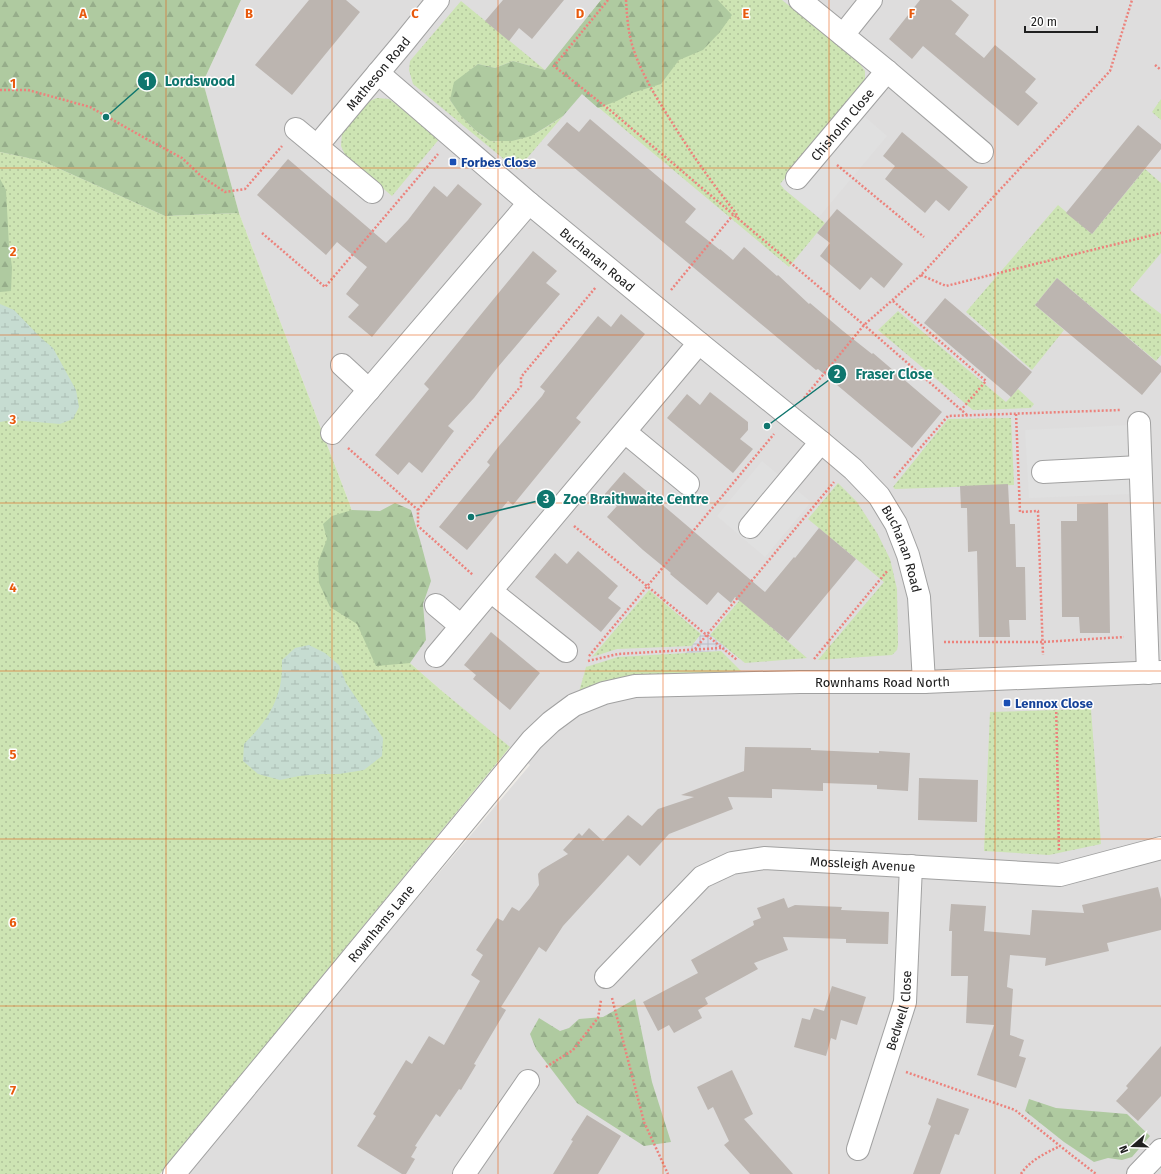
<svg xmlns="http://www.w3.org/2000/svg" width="1161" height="1174" viewBox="0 0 1161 1174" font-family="'Fira Sans',sans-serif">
<defs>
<pattern id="grass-dots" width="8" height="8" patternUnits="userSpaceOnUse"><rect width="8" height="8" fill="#cde4b3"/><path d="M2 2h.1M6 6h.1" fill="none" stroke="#b0c39a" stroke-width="1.8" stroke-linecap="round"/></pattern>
<pattern id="forest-firs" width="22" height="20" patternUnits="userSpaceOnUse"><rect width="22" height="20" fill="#afcaa0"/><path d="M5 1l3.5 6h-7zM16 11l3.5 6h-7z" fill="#96ad8a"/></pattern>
<pattern id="wetland-marsh" width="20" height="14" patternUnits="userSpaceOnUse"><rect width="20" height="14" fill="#c6dcd1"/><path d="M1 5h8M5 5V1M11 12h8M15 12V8" fill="none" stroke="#aabcb3"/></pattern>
<pattern id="plaza-grid" width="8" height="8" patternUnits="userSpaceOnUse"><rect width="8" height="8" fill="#dbdce5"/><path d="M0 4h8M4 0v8" fill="none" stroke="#bcbcc4"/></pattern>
</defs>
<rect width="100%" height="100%" fill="#efece7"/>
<!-- residential -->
<path fill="#dedddd" d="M241 0H1161V1174H184L530 765 442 691 410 663 239 213 203 82Z"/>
<!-- grass -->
<path fill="url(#grass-dots)" d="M601 0H782L857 60 865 71V84L784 189 825 223 789 267 549 66Z
M461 1 545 70 513 61 495 68 478 64 468 72 450 100C461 115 472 131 489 140 492 142 497 141 501 141 526 141 543 130 563 116L517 170 413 84 409 70 410 61Z
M377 98 389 99 440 138 392 196 346 157 341 146 342 133 367 102Z
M1161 99V120L1152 112Z
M0 152 42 161 165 216 239 213 410 663 442 691 510 747 160 1174H0Z
M1145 169 1161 183V253L1130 290 1161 314V355L1156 361 1057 278 1035 305 1064 330 1032 370 966 312 1058 205 1092 234Z
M898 311 1006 402 1018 389 1034 404 1031 408 973 410 878 330Z
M1011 418 1014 485 895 489 893 487 948 419Z
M838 483 857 502 877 533 890 559 897 589 898 645 897 650 892 655 818 660 884 582 808 519Z
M649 590 701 634 692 646 617 649 592 657Z
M740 600 807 658 745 663 710 635Z
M721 651 741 671 646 676 579 692 586 667 618 657Z
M1091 709 1101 844 1049 855 984 851 990 712Z"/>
<!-- forest -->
<path fill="url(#forest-firs)" d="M0 0H241L203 82 239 213 165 216 42 161 0 152Z
M601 0H718L732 15 720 32 703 50 679 60 661 84 632 93 617 101 598 108 582 94 563 116 546 127 531 136 512 141H490L475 130 461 116 450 100 454 82 478 64 495 68 513 61 545 70Z
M0 179 6 190 9 246 12 267 11 291 0 292Z
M395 503 411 510 420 540 431 581 423 604 426 640 410 663 376 666 357 624 330 607 319 583 318 562 327 539 323 524 332 516 352 510 380 511Z
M635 999 652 1082 671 1142 644 1146 577 1103 536 1049 530 1034 539 1018 560 1031 569 1028 579 1019 603 1017Z
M1029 1099 1056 1108 1127 1114 1150 1136 1132 1157 1122 1160 1108 1158 1094 1162 1064 1142 1025 1111Z"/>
<!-- wetland -->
<path fill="url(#wetland-marsh)" d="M0 304 14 310 41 338 53 348 76 390 79 407 73 419 60 424 12 420 0 422Z
M309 645 325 653 339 665 346 683 383 738 382 756 364 770 339 774H322L299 776 280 780 258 774 243 761 244 744C262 726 274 711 280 686 282 678 282 668 282 660L295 648Z"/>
<!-- parking -->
<path fill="#e0e0e0" d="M849 103 887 136 819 217 784 189 780 184Z
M1130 425 1132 494 1029 498 1025 430Z
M762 461 811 502 765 557 717 516Z"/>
<!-- plaza -->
<path fill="url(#plaza-grid)" d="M705 629 708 633 729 650 686 653Z"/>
<!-- building -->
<path fill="#bcb5b0" d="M309 0H346L360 12 292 95 255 65Z
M503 0H564L532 39 519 28 509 41 485 21Z
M920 0H951L969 15 955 34 984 58 995 45 1036 79 1025 92 1038 103 1018 126 923 46 912 59 889 39Z
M590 119 696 209 685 222 720 250V249L733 260 744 247 777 276 778 275 809 304 810 303 843 331 872 354 873 353 942 412 912 448 818 369 816 370 547 145 567 122 579 132Z
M1138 125 1161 144V149L1092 234 1066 213Z
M902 132 968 187 949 211 936 200 925 213 885 179 895 166 883 156Z
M288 159 386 243 408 220 434 186 447 197 458 184 482 204 372 337 348 317 359 305 346 294 367 267 337 242 326 255 257 195Z
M837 209 903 264 884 288 871 277 860 290 820 256 830 243 817 233Z
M533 251 557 271 546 283 560 294 498 367 474 398 448 426 454 431 422 473 409 462 398 475 375 455 429 389 424 384Z
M1057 278 1161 366V372L1142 395 1035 305Z
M945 298 1032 372 1011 397 924 323Z
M621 314 645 334 576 418 581 422 540 472 513 505 508 501 467 550 439 527 490 465 487 462 499 446 542 396 545 391 540 387 598 316 611 327Z
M710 392 748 422V430L740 439 753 449 733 473 667 418 687 394 700 405Z
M624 472 765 592 794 557 795 558 819 528 856 559 788 641 735 597 731 603 718 592 707 605 670 574 671 573 643 550 607 517 617 506 604 495Z
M1008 484 1010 524H1015L1016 567H1025L1026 620H1009L1010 637H979L977 551 968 552 967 508H961L960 486Z
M1108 503 1110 633H1080L1079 617H1062L1061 521H1077V504Z
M578 551 618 586 608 598 621 608 601 632 535 577 555 553 567 564Z
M491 632 540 673 510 710 473 679 476 675 464 665Z
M745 747 811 748V750L879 753V751L910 753 908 791 877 789V785L823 783V791L772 789V798L728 797 733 809 669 834 640 866 628 855 563 926 546 952 539 947 501 1007 506 1010 474 1064 476 1065 461 1090 459 1089 440 1117 436 1114 415 1146 417 1147 411 1157 415 1159 406 1174H402L357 1146 376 1116 373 1114 406 1060 412 1064 429 1036 444 1045 480 981 471 975 483 955 476 950 497 918 503 921 512 907 519 911 530 898 539 885 538 874 541 870 568 854 563 850 579 833 582 836 589 828 603 841 628 815 642 826 658 809 694 797 681 795 744 771Z
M919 778 978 780 977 822 918 820Z
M1158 887 1161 899V930L1107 943 1109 951 1045 966 1046 958 1010 955 1007 987 1013 989 1010 1035 1024 1040 1019 1056 1026 1058 1016 1088 977 1075 994 1025 966 1023 968 976H951L952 931H949L951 904 986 906 984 931 1030 935 1032 910 1084 913 1082 905Z
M784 898 788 908 795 905 842 907 841 910 889 912 888 944 846 943V939L783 937 788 950 754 963 758 969 705 998 708 1004 698 1010 702 1018 674 1033 669 1025 658 1031 643 1002 698 973 691 960 754 925 753 921 761 918 757 908Z
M832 986 866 997 857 1025 841 1020 836 1040 831 1038 826 1056 794 1047 802 1018 810 1020 814 1008 824 1011Z
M1161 1046V1096L1138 1121 1116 1101 1128 1088 1126 1086Z
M732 1070 753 1114 744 1119 793 1174H750L724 1145 729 1141 713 1107 708 1110 697 1087Z
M937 1098 969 1109 959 1135 955 1134 940 1174H913L931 1126 928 1124Z
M587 1115 621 1136 598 1174H553L573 1141 571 1140Z"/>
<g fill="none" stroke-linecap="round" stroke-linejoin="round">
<!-- minor casing -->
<g stroke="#a1a1a1" stroke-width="24">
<g id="minor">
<path d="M800 0 887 71 982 152"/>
<path d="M843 35 871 0"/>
<path id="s1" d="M378 73 529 203 699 343 821 442 853 469 879 496 896 524 908 555 919 597 924 682"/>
<path d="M296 129 372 192"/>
<path id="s2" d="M317 146 404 42 438 0"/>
<path id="s3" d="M797 178 887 71"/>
<path d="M342 365 369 390"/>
<path d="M1139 423 1148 673"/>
<path d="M625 432 688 484"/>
<path d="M332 433 529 203"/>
<path d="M1043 472 1140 467"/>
<path d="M750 527 821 442"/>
<path d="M492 592 566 651"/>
<path d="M436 605 461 626"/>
<path d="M436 656 699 343"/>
<path id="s4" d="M606 977 702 877 732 863 764 858 1060 875 1161 848"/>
<path id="s5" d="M858 1149 905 1002 911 866"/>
<path d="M464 1174 528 1081"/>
<path d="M1138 1174 1161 1150"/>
</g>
</g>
<!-- tertiary casing -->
<g stroke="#a1a1a1" stroke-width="24">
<g id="tertiary">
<path id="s6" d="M174 1174 532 740 551 722 574 705 604 693 635 686 800 682H924L1161 672"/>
</g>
</g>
<!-- path -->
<path stroke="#ec827c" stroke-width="2.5" stroke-dasharray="2 2" stroke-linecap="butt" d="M608 0 554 66 611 111 864 325 967 415
M626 0C627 16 628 32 633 48 640 69 651 89 663 108 685 144 709 180 736 213L738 218
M1155 65 1161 70
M0 90H28L90 107 143 137 182 158 201 176 225 192 245 189 282 146
M837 165 924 237
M262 233 325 287 438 154
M921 275 946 286 1161 233
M671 290 733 215
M893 301 986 381 961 410
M804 398 864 325 921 275 1110 71 1132 0
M1016 414 1020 512 1038 511 1043 655
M348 448 418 510V526L473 575
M894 478 948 416 1121 410
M418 510 521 386V377L596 287
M574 526 737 660
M944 642H1043L1124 637
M695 649 834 482
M589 656 774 434
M814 659 888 570
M588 661 618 654 721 648
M1056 700 1059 851
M612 998 644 1122 668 1174
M546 1067 573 1050 598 1018 601 1000
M906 1072 1015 1110 1060 1146 1096 1174
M1021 1174C1030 1160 1046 1153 1060 1146"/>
<!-- minor -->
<use href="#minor" stroke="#fff" stroke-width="22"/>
<!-- tertiary -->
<use href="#tertiary" stroke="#fff" stroke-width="22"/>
</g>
<!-- grid -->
<path fill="none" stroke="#e8590c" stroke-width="1" stroke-opacity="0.55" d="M166 0V1174M332 0V1174M498 0V1174M663 0V1174M829 0V1174M995 0V1174M0 168H1161M0 335H1161M0 503H1161M0 671H1161M0 839H1161M0 1006H1161"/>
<!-- markers -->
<g fill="#1a4fb4" stroke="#fff" stroke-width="1.5">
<rect x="449" y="158" width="8" height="8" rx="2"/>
<rect x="1003" y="699" width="8" height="8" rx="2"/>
</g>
<g text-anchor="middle" stroke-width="3" stroke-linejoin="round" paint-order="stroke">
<!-- street labels -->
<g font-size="13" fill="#202020" stroke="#fff">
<text dy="5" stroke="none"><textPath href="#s2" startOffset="95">Matheson Road</textPath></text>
<text dy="5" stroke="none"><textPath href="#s3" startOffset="70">Chisholm Close</textPath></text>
<text dy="5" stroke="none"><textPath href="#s1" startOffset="288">Buchanan Road</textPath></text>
<text dy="5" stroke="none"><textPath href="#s1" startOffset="714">Buchanan Road</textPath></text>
<text dy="5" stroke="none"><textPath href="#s6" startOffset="929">Rownhams Road North</textPath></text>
<text dy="5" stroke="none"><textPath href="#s4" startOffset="303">Mossleigh Avenue</textPath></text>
<text dy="5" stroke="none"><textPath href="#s6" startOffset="325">Rownhams Lane</textPath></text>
<text dy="5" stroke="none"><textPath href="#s5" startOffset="145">Bedwell Close</textPath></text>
</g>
<!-- transit labels -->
<g font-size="13" font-weight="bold" fill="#164399" stroke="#fff" text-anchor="start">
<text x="461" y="167">Forbes Close</text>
<text x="1015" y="708">Lennox Close</text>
</g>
</g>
<g font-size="13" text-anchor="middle" font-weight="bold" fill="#e8590c" stroke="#fff" stroke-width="3" stroke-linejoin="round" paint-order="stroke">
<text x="83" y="18">A</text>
<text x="249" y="18">B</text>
<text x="415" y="18">C</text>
<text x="580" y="18">D</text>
<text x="746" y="18">E</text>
<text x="912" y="18">F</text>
<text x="13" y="88">1</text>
<text x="13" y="256">2</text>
<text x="13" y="424">3</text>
<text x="13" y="592">4</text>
<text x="13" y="759">5</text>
<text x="13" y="927">6</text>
<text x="13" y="1095">7</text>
</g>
<!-- callouts -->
<path fill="none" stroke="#0f766e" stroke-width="1.5" d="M106 117L147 81M767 426L837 374M471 517L546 499"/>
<g fill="#0f766e" stroke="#fff" stroke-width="1.5">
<circle cx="106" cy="117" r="4"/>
<circle cx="767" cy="426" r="4"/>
<circle cx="471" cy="517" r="4"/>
<circle cx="147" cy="81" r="10"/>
<circle cx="837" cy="374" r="10"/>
<circle cx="546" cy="499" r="10"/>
</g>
<g font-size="12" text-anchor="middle" font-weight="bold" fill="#fff">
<text x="147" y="86">1</text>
<text x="837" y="378">2</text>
<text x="546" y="503">3</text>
</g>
<g font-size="14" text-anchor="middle" font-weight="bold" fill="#0f766e" stroke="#fff" stroke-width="3" stroke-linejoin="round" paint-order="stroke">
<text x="200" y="86">Lordswood</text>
<text x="894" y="379">Fraser Close</text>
<text x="636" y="504">Zoe Braithwaite Centre</text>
</g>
<!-- north arrow -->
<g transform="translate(1133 1146) rotate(250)" stroke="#ffffff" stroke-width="3" paint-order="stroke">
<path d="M0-3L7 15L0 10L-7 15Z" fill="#202020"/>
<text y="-6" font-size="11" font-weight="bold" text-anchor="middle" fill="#202020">N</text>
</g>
<!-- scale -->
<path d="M1025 26v6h72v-6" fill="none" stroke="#202020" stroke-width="2"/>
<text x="1031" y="26" font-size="12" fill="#202020" stroke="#ffffff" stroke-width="3" paint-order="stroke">20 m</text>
</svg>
